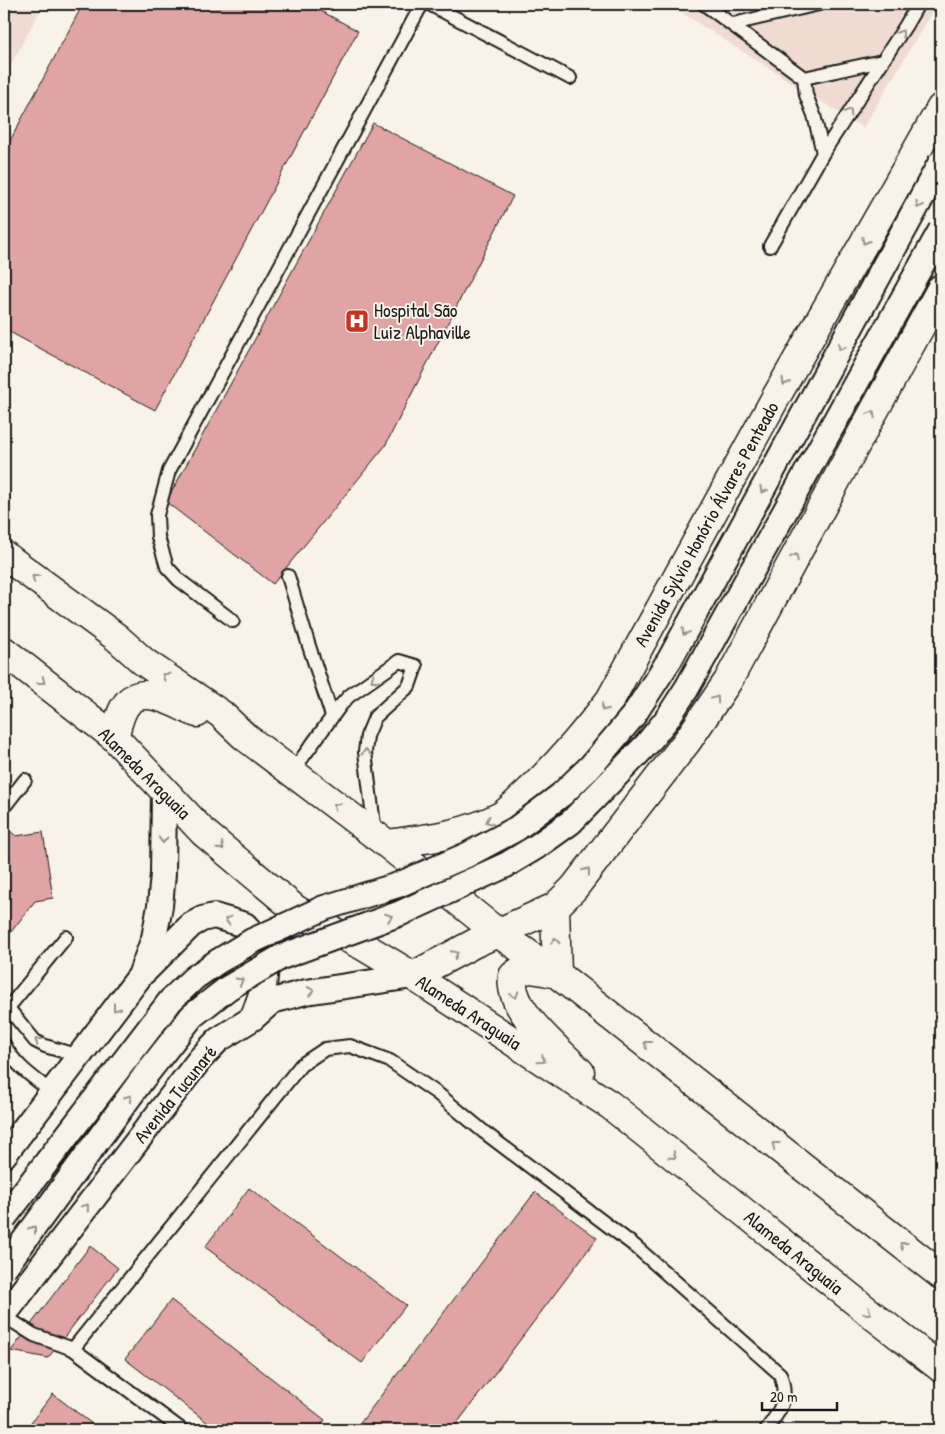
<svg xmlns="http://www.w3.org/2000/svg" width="945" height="1434" viewBox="0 0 945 1434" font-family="'Patrick Hand',sans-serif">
<rect width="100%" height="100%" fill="#f7f3e8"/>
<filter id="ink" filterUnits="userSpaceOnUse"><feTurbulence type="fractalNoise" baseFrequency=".02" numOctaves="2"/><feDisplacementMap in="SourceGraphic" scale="10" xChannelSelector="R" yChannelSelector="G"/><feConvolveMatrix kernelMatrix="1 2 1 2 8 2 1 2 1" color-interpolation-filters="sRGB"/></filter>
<g filter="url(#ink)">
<!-- built -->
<path fill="#f0dbd3" d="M4 4H44L4 77Z
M668 4H937L863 128Z"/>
<!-- building -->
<path fill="#dfa4a3" stroke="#1c1c1c" d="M83 4H308L358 31 155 410 4 329V152Z
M373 123 513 196 385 446 273 584 166 502Z
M4 826 16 836 43 832 53 898 35 901 4 941Z
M249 1188 406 1305 362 1363 205 1247Z
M535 1192 597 1238 452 1430H355Z
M90 1246 118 1268 48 1358 11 1351Z
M171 1300 325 1420 317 1430H217L125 1359Z
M53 1394 100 1430H25Z"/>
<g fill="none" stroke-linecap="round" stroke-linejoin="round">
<!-- lane casing -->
<g stroke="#1c1c1c" stroke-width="16">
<path id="lane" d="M429 4 570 78
M704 4 804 78 806 95 814 115 823 153
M733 24 819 4
M804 78 882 61
M770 246 823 153 906 25 918 4
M288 576 308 643 332 716
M233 621 179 580 167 567 158 537 157 515 169 471 422 4
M292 772 340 706 349 696 399 661 416 666 409 686 375 717 367 736 365 752 375 833
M4 807 25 780
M8 1008 35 1041 45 1046 79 1056
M4 1018 8 1008 66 937
M4 1044C14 1065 34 1078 52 1092
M4 1316 34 1335 73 1349
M182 1430 73 1349 301 1065 325 1049 350 1046 390 1061 438 1094 484 1132 635 1246 780 1374C789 1399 781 1410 766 1430"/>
</g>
<!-- street casing -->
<g stroke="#1c1c1c" stroke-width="28">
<path id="street" d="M145 971 191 925 202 919 214 916 245 925 258 940 266 966 264 987 253 1017
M4 1155 140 976 154 938 160 906 163 874 164 791
M4 1315 200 1059 218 1040 253 1018 272 1001 306 992 413 976"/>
</g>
<!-- secondary casing -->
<g stroke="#1c1c1c" stroke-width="31">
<path id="secondary" d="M4 555 116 637 144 662 221 714 244 736 387 844 498 933 557 974 941 1275
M4 651 114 737 203 832 295 909 325 927 363 946 413 976 610 1105 875 1317 941 1368
M114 737C117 727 119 717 124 708 140 680 177 705 197 713
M387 844C426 839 465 835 501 816 509 811 517 803 524 796 556 767 584 734 610 700L776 397 941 108
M555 907 557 974C542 971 525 964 513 976 507 1010 559 1049 580 1072
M413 976 475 943 555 907 574 888 688 740 728 681 844 466 941 289"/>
</g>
<!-- lane -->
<use href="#lane" stroke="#f7f3e8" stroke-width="12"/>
<!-- street -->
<use href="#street" stroke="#f7f3e8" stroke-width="24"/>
<!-- secondary -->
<use href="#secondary" stroke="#f7f3e8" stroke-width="28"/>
<!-- street-bridge casing -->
<g stroke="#1c1c1c" stroke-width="28" stroke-linecap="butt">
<path id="street-bridge" d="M4 1218 171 1000 194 978 217 962 252 941 324 908 398 885 467 855 516 829 561 795 591 766 633 716 670 659 941 162
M4 1268 144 1077 192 1016 228 988 281 957 401 913 506 865 536 847 571 822 647 744 667 719 687 688 941 230"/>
</g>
<!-- street-bridge -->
<use href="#street-bridge" stroke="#f7f3e8" stroke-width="24"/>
</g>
<!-- one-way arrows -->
<defs><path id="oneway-chevron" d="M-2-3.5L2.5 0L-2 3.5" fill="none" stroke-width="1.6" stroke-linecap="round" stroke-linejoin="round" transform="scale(1.25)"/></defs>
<g stroke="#94928c">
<use href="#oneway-chevron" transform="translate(901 33) rotate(-57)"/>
<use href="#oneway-chevron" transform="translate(849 112) rotate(-57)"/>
<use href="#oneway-chevron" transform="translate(919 205) rotate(119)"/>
<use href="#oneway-chevron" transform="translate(865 241) rotate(120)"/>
<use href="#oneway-chevron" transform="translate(841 347) rotate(119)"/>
<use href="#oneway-chevron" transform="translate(785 382) rotate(120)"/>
<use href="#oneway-chevron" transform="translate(872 414) rotate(-61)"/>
<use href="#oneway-chevron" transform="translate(763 490) rotate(119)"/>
<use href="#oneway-chevron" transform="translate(795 557) rotate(-62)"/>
<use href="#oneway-chevron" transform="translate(35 578) rotate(-143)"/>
<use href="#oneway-chevron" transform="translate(685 632) rotate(119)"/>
<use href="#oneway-chevron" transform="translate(165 676) rotate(-146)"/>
<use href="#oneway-chevron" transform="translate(374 679) rotate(145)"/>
<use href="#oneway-chevron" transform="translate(42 681) rotate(38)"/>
<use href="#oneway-chevron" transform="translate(716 699) rotate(-56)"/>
<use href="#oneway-chevron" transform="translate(604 708) rotate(128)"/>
<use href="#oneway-chevron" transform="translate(366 752) rotate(-91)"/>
<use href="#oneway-chevron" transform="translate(336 806) rotate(-143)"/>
<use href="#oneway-chevron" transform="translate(489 821) rotate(156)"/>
<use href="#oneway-chevron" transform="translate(163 840) rotate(91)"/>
<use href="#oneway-chevron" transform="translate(221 847) rotate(40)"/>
<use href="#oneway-chevron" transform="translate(587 871) rotate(-52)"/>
<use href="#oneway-chevron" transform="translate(389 917) rotate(-20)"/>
<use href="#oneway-chevron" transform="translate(228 920) rotate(-164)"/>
<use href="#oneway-chevron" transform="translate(555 941) rotate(-93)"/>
<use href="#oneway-chevron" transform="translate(455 954) rotate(-28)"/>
<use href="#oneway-chevron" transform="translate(240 981) rotate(-30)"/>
<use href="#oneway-chevron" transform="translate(311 991) rotate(-10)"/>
<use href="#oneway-chevron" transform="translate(515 995) rotate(71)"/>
<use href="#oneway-chevron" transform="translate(116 1008) rotate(127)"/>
<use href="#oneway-chevron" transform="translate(38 1041) rotate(-143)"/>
<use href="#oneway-chevron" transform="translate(647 1044) rotate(-142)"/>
<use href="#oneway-chevron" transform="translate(542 1060) rotate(33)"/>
<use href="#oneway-chevron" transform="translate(129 1098) rotate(-54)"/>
<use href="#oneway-chevron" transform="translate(775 1145) rotate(-142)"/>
<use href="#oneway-chevron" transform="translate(673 1156) rotate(39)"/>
<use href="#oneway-chevron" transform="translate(86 1207) rotate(-52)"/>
<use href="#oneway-chevron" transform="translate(33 1229) rotate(-54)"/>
<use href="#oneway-chevron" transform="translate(903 1245) rotate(-142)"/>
<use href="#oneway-chevron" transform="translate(868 1312) rotate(39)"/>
</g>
</g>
<!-- icons -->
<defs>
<g id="hospital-square" transform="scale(1.25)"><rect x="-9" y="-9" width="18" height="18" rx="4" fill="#c8321e" stroke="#f7f3e8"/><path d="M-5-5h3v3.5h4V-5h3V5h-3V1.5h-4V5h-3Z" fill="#fff"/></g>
</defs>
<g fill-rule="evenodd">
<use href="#hospital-square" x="357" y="321"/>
</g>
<g text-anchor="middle" stroke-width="4" stroke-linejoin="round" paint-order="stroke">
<!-- poi labels -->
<g font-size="19" fill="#1c1c1c" stroke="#f7f3e8" text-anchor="start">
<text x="374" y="317">Hospital São<tspan x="374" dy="22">Luiz Alphaville</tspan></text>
</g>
<!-- street labels -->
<g font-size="19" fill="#1c1c1c" stroke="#f7f3e8">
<text transform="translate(706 524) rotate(-61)" y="7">Avenida Sylvio Honório Álvares Penteado</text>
<text transform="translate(145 773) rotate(45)" y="7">Alameda Araguaia</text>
<text transform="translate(469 1012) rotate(33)" y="7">Alameda Araguaia</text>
<text transform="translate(175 1094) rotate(-51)" y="7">Avenida Tucunaré</text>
<text transform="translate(794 1252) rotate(39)" y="7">Alameda Araguaia</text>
</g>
</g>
<!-- margin -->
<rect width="945" height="1434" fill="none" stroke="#f7f3e8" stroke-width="20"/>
<rect x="10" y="10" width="925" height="1414" fill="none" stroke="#1c1c1c" stroke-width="2" filter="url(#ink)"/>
<!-- scale -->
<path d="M762 1402v8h75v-8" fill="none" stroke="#1c1c1c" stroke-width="2.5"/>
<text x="770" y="1402" font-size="15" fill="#1c1c1c" stroke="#f7f3e8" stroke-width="4" paint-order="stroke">20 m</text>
</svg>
